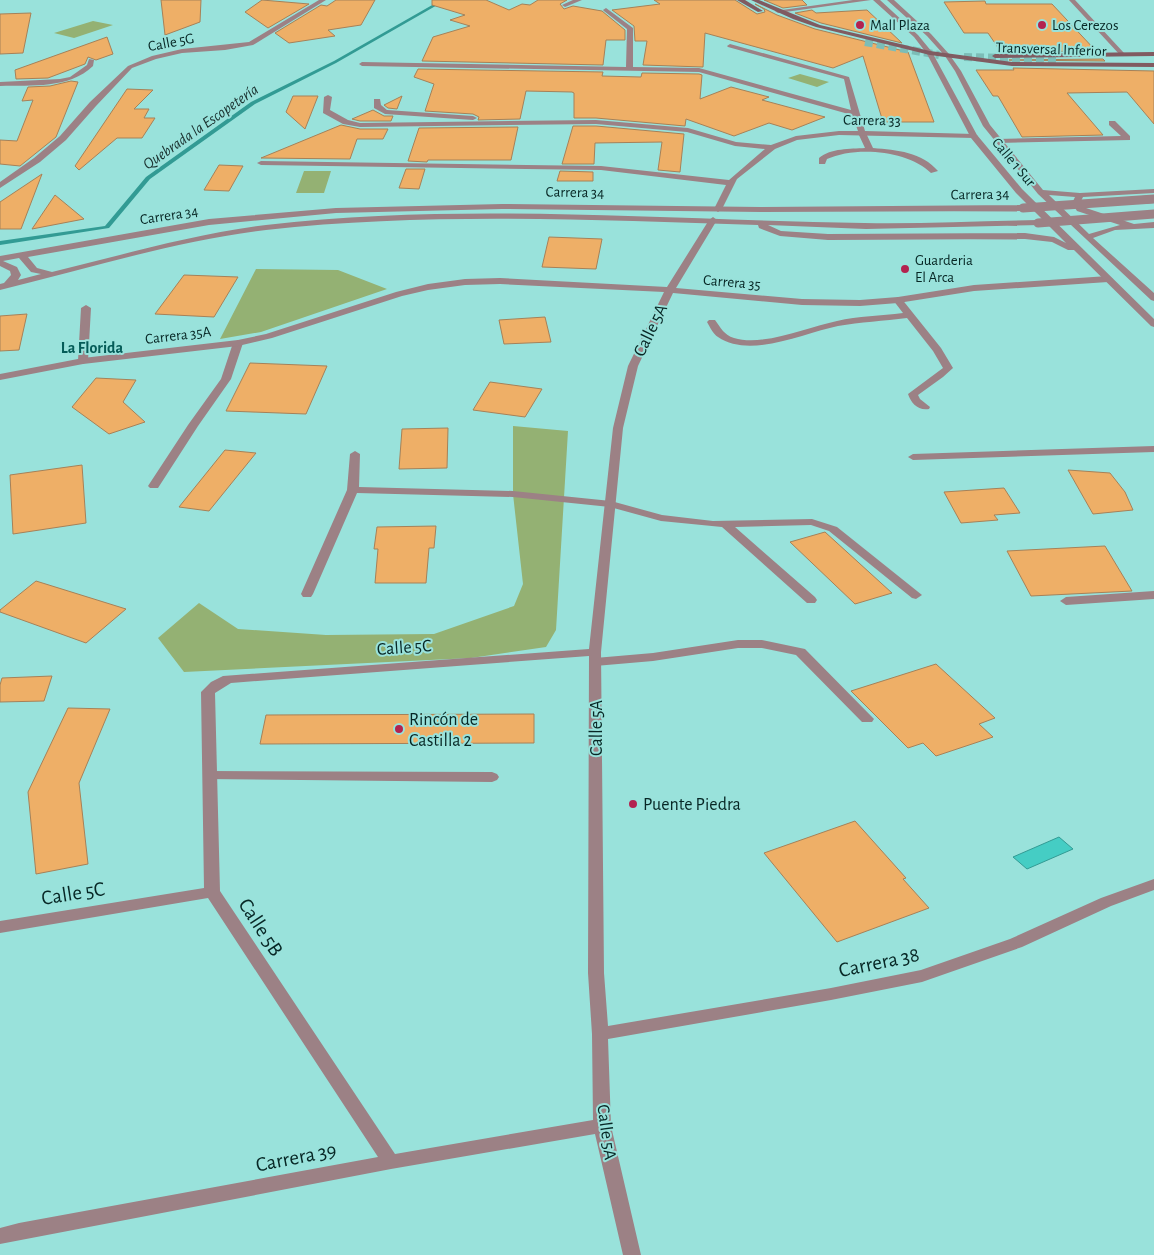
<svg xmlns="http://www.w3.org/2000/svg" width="1154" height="1255" viewBox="0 0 1154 1255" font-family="'Alegreya Sans',sans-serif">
<rect width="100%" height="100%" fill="#99e2db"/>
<!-- green -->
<path fill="#94b173" d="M93 21 113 25 74 38 54 33Z
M800 74 829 82 817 87 788 78Z
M304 171H331L324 193H296Z
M256 269 338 270 387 289 261 332 220 339Z
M513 426 568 431 556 630 546 647 471 658 184 672 158 638 199 603 238 629 326 635 434 634 514 606 523 584 513 494Z"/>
<!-- water -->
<path fill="#45cdc4" stroke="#329b94" d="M1059 837 1073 849 1027 869 1013 857Z"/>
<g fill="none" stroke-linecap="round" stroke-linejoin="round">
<!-- stream -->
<path fill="#329b94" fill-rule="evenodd" d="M441 0H446L336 63 255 104 150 179 109 228 0 245V241L105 226 146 177 251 102 334 61Z"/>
</g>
<!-- building -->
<path fill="#eeaf67" stroke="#a68158" d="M161 0H201L200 22 165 35Z
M262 0 309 4 268 28 245 12Z
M336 0H375L361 25 328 30 335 36 289 43 275 33 321 5 327 6Z
M432 0H486L509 10 522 4 530 5 538 0H567L560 4 564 9 573 6 602 11 625 30V40H606L603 65 422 61 433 37 470 26 450 20 465 15 432 5Z
M654 0H735L757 14 765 12 764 9 755 4 777 15 815 29 908 52 934 122H883L863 56 833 68 705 33 703 67 643 65 647 41H635L634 26 612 10 660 4Z
M764 0H802L807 5 783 8Z
M985 1 986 4H1052L1096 51 1001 52 988 33H964L944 2Z
M812 10 816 13 867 10 902 43 821 23 795 13Z
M31 13 23 53 0 54V14Z
M107 37 113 54 96 60 88 57 85 64 48 78 16 79 15 70Z
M1103 59 1105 61 1009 60Z
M1013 68 1154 71V124L1127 92 1067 93 1103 135 1022 137 998 96H993L976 70H1014Z
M418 69 603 72 602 76 641 77 642 73 699 74 702 75 700 99 731 87 769 97 762 100 825 117 792 130 769 123 734 136 686 119 685 126 596 118H574V93L572 92 526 91 520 119 478 120 479 117 473 114 425 111 434 84 414 77Z
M71 81 78 82 56 137 20 166 0 164V140L17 141 33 100 22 101 28 87 50 86Z
M127 89 153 90 134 109H149L144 118H155L142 138H117L79 170 75 166Z
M293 96H318L305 129 286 112Z
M402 96 397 109 388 108 384 105Z
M373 110 384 116H393L391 121H360L352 119Z
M341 125 360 129H388L383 139H357L350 159 261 158Z
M573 126H596L684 134 680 172 658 170 662 142 595 143 594 164H562Z
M518 127 511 160H428L427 162 408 161 419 128Z
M219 165 243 166 229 191 204 190Z
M406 169H425L419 189 399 188Z
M560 171 593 172V181H557Z
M42 174 21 229H0V202Z
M55 195 84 219 32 229Z
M549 237 602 239 596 269 542 267Z
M184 275 238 277 214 317 155 314Z
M27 314 19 350 0 351V316Z
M545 317 551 342 504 344 499 320Z
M250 363 327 366 306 414 226 411Z
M96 378 136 380 123 402 145 422 109 434 72 407Z
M490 382 542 389 525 417 473 410Z
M448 428 447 468 399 469 402 429Z
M225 450 256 453 209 511 179 507Z
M82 465 86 523 13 534 10 475Z
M1068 470 1110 473 1125 492 1133 510 1093 514Z
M1004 488 1020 513 994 515 998 520 961 523 944 492Z
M436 526 434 548H429L426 583H375L378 549H374L377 527Z
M825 532 892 593 855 604 790 542Z
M1105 546 1132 591 1031 596 1007 551Z
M36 581 126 609 86 643 0 612V610Z
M936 664 995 718 979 724 993 737 936 756 923 743 908 748 851 691Z
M52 676 44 701 0 702V685L2 678Z
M68 708 110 709 79 783 88 864 36 874 28 792Z
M534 714V743L260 744 266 715Z
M855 821 906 878 903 879 929 908 837 942 764 853Z"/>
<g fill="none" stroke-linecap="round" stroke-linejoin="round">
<!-- secondary-tunnel -->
<path stroke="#7cbdb7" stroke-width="8" stroke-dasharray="8 4" stroke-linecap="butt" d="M865 42 939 55
M964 57 1058 59"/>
<!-- service -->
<path fill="#9c8185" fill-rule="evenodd" d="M573 0H582L565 7 562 5Z
M1109 121H1115L1130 136V140L998 143 994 141 998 139 1121 136 1109 125Z
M859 131H865L873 148C897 150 922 152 938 171L931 173C908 150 855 146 827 159L825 164H819V158C831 148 850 149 865 148L858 133Z
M898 297 901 298 941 348 953 368 943 377 918 395 920 399 930 407 929 409C918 411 911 403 908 394L943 368 933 351 907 318C884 321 860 322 838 326 804 333 750 359 718 337 713 334 710 327 707 322L709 320H715C721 328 724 335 734 338 763 347 808 327 837 321 858 316 881 316 903 313L893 300Z
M86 305 91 308 88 361 83 364 78 361 81 308Z
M238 340 243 343 231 379 198 426 158 488H150L148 486 188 425 221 379 233 343Z
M1154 446V452L913 460 908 457 913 454Z
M355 451 360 454 359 487 513 491 611 501 662 515 713 521 812 519 837 527 922 595 916 599 912 598 829 531 811 525 735 527 815 597 817 600 815 603H807L722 527 661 521 610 507 513 497 357 493 313 594 311 597H303L301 594 347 490 350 454Z
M1154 591V599L1066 605 1060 601 1066 597Z
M738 640H762L805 649 874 719 872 722H862L796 655 762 648H738L653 661 595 666 589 662 595 658 653 653Z
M210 771 492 772 497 774 499 777 497 780 492 782 205 779 203 776 205 773Z"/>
<!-- minor -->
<path fill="#9c8185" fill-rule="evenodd" d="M319 0H326L253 45 225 50 182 53 156 59 132 68 96 106 66 140 40 162 0 188V182L34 158 60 136 90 102 128 66 152 56 182 49 249 42Z
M1069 0H1075L1124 53V55H1120Z
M606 8 633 28V67L699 68 851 110 844 79 728 47 727 46 730 44 849 77 865 131 974 134 978 136 974 138 839 135 797 140 775 149 737 179 722 209 718 212 714 209 726 185 601 170 261 165 257 163 261 161 601 166 729 180 765 149 735 146 687 132 596 124 360 127 343 124 323 113 324 97 328 95 332 97 330 110 348 120 360 123 596 120 688 128 736 142 771 145 796 136 839 131H858L852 115 699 72 362 66 359 64 362 62 626 67 627 29 604 11 603 10Z
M89 59 94 60 93 66C69 89 32 85 0 86V82L60 79 70 77 87 65Z
M374 99H380L381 105 387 110 473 116 477 118 473 120 385 114 374 108Z
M713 217 717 220 676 288 802 299 860 300 898 297 974 285 1108 276 1113 279 1108 282 974 291 898 303 860 306 802 305 673 293 638 366 623 428 601 652 604 973 608 1026 831 988 921 970 1010 939 1101 898 1154 879V890L1111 906 1022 947 922 982 831 1000 608 1039 611 1126 641 1255H623L595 1134 391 1169 0 1244V1228L19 1223 378 1157 208 898 0 933V921L204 888 201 692 211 682 223 676 589 649 613 428 628 366 664 292 500 284 465 285 428 290 402 296 272 338 238 346 83 364 0 380V374L83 358 238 340 266 334 396 292 428 284 465 279 500 278 667 287 709 220ZM589 656 588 973 592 1034 593 1120 395 1154 220 891 215 693 231 683Z"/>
<!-- tertiary -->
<path fill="#9c8185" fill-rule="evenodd" d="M853 0H871L778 13 775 11Z
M873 0H880L918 35 932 52 977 135 1022 189 1154 319V327L1151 326 1074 250H1068L1052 242 1025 239 828 240 780 236 759 228 758 225C595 220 429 212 266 230 179 240 86 269 0 290V284L4 283 11 275 10 271 0 266V256L209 219 336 208 502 204 761 207 1023 205 1027 208 1023 211 761 212 502 209 336 213 209 225 28 257 37 268 52 272C123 255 193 234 266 225 464 202 665 220 864 223 922 224 980 221 1038 220L1041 221V225L866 229 768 225 781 231 828 234 1025 233 1054 237 1066 243 1016 193 971 138 927 54 914 37ZM19 258 31 272 41 274 18 280 21 275 17 267 3 261Z
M887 0H894L931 34 949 54 961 71 990 125 1043 190 1080 193 1154 189V193L1083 197 1080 203 1083 207 1134 224 1154 222V228L1115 230 1093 238 1154 293V301L1151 300 1038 194 983 126 955 71 945 56 927 36ZM1049 195 1075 197 1072 203 1077 211 1120 225 1089 234Z"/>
<!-- secondary -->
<path fill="#805b61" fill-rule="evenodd" d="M737 0H745L763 11 758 12Z
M751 0H759L820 25 930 51 1012 62 1154 63V67L1012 66 930 55 816 27 793 19Z
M1154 52V56L995 58 992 56 995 54Z"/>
<!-- tertiary-bridge-far1 -->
<path stroke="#9c8185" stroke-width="8" d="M1142 200 1154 199"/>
<!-- tertiary-bridge -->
<path stroke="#9c8185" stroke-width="9" d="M1023 208 1154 199
M1038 223 1154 214"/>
</g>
<!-- markers -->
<g fill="#b3224f" stroke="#99e2db" stroke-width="2">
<circle cx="860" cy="25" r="5"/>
<circle cx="1042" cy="25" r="5"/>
<circle cx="905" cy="269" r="5"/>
<circle cx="399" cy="729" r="5"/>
<circle cx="633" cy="804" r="5"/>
</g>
<g text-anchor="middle" stroke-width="4" stroke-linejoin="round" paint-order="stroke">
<!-- far-poi labels -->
<g font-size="15" fill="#072725" stroke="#99e2db" text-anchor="start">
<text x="870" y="30">Mall Plaza</text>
<text x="1052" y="30">Los Cerezos</text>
<text x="915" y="265">Guarderia<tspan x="915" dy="17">El Arca</tspan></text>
</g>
<!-- far-street labels -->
<g font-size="15" fill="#072725" stroke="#99e2db">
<text transform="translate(171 42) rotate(-11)" y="5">Calle 5G</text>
<text transform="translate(1051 49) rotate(2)" y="5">Transversal Inferior</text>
<text transform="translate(872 120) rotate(1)" y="5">Carrera 33</text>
<text transform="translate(1014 162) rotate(50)" y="5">Calle 1 Sur</text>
<text transform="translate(575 192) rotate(1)" y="5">Carrera 34</text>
<text transform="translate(980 194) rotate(-1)" y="5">Carrera 34</text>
<text transform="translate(169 215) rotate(-9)" y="5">Carrera 34</text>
<text transform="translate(732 282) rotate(5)" y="5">Carrera 35</text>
<text transform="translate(178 335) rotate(-7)" y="5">Carrera 35A</text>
</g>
<!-- far-water labels -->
<g font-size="16" font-style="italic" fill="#1a312f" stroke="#99e2db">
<text transform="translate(200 126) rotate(-35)" y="6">Quebrada la Escopetería</text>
</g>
<!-- far-neighbourhood labels -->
<g font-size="16" font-weight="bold" fill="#055c58" stroke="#99e2db">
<text x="92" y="353">La Florida</text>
</g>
<!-- street labels -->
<g font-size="18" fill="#072725" stroke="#99e2db">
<text transform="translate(650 330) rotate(-64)" y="6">Calle 5A</text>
<text transform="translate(404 647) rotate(-4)" y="6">Calle 5C</text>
<text transform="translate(596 728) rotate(-90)" y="6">Calle 5A</text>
<text transform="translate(607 1132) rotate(82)" y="6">Calle 5A</text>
</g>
<!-- poi labels -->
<g font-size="18" fill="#072725" stroke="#99e2db" text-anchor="start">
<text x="409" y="725">Rincón de<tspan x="409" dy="21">Castilla 2</tspan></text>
<text x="643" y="810">Puente Piedra</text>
</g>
<!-- near-street labels -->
<g font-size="21" fill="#072725" stroke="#99e2db">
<text transform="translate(73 893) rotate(-9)" y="7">Calle 5C</text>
<text transform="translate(261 927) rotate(57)" y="7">Calle 5B</text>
<text transform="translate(879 962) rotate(-12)" y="7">Carrera 38</text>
<text transform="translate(296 1157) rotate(-11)" y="7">Carrera 39</text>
</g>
</g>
</svg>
